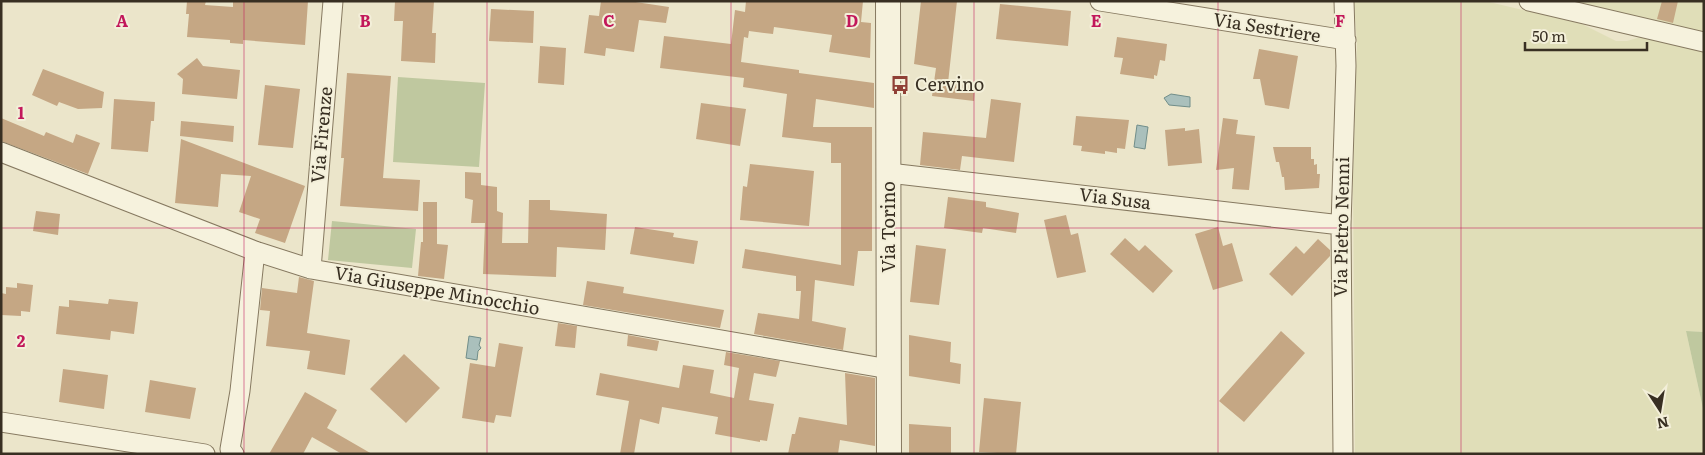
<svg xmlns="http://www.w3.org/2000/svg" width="1705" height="455" viewBox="0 0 1705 455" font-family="Literata,serif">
<rect width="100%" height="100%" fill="#ebe5ca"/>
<!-- farmland -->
<path fill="#e0deb8" d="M1354 1H1485L1582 24 1616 41H1627L1647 35 1704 49V332L1686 331 1704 413V454H1355L1353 178 1357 44Z
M1547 1H1704V36Z"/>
<!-- green -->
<path fill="#bfc89f" d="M398 77 485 83 479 167 393 162Z
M332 221 416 229 412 268 328 260Z
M1686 331 1704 332V413Z"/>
<!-- water -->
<path fill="#aac0bc" stroke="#718e8a" d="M1171 94 1190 97V107L1169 105 1164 98Z
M1137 125 1148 127 1145 149 1134 147Z
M469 336 481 338 479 345 481 348 478 351 477 360 466 358Z"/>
<!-- building -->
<path fill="#c5a784" d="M187 1H206L205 5 233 7V1H308L305 45 243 40V44L230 43V40L187 37 189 14H186Z
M395 1H434L432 33H436L435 63 401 61 403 21H394Z
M601 1H629L669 7 666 23 639 20 634 52 606 48 605 56 584 53 589 15 599 16Z
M746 1H863L861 22 871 23 870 58 829 52 832 35 774 27 773 34 749 31 748 38 744 37 741 62 799 70V73L874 83V108L816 99 813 127H872V251H858L854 286 815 280 812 321 846 328 843 350 754 334 758 313 799 319 801 291H796V276L742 268 745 249 841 265V163H831V143L782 137 787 94 743 87 744 78 660 68 664 36 731 44 735 10 745 12Z
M921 1H957L948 83 975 86 974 101 932 96 936 68 914 64Z
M1662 1H1678L1673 23 1657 19Z
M1000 4 1071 11 1068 46 996 39Z
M491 9 534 11 533 43 489 41Z
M1117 37 1167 44 1165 61 1160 60 1157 76 1154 75V79L1120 74 1123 58 1114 57Z
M540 46 566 48 564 85 538 83Z
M1259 49 1298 56 1289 109 1265 105 1260 79H1253Z
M197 58 203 66 240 70 237 99 182 94 183 79 177 74Z
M43 69 104 92 102 108 78 109 59 102 57 106 32 95Z
M347 73 391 76 383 178 420 180 418 211 340 206 344 158H341Z
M265 85 300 89 293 148 258 145Z
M114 99 155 102 154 121H151L148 152 111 149Z
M991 99 1021 103 1014 162 962 156 960 170 920 165 923 132 986 138Z
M701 103 746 109 740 146 696 139Z
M1076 116 1129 120 1125 149 1117 148V153L1105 151V154L1081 151 1082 146 1073 145Z
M1 118 44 136 46 132 73 143 76 134 100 143 88 174 1 141Z
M1223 118 1238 120 1236 134 1255 136 1249 190 1232 189 1234 168 1216 170Z
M181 121 234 126 233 142 180 136Z
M1185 128V131L1199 129 1202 163 1168 166 1165 130Z
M181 139 305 186 285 243 255 233 260 219 239 212 251 176 221 174 218 207 175 203Z
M1273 147H1311V159H1314V165L1317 164V174H1320L1319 188 1285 190 1284 177H1282L1279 162H1276Z
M750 164 814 171 809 226 740 220 743 186 747 187Z
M465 172 481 173V185L497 187V211L503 213 502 243H528L529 200H550V210L607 214 605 250 557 247 556 277 483 274 485 223H471L473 200 465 198Z
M948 197 986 202V207L1019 213 1016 233 983 228 982 233 944 228Z
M423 202H437V244L448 245 444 279 418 276 421 242H423Z
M36 211 60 214 58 235 33 231Z
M1066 215 1071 235 1078 233 1086 272 1057 278 1044 220Z
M635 227 674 233 673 237 698 241 694 264 630 254Z
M1218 227 1223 246 1232 243 1243 281 1213 290 1195 234Z
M1125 238 1139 251 1145 245 1173 271 1153 293 1110 254Z
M1318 239 1330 250V256L1292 296 1269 274 1296 246 1304 254Z
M916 245 946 249 939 305 910 302Z
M299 277 314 281 307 333 350 340 345 375 307 369 310 351 266 346 270 311 260 310 262 288 297 293Z
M587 281 624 287 623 293 724 310 720 328 583 305Z
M17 283 33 285 30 312 21 311V316L1 315V293L6 294V287L17 288Z
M109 299 138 302 134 334 111 331 110 340 56 334 59 306 69 307V300L108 304Z
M558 323 577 326 575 348 555 346Z
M1281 331 1305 353 1244 422 1219 401Z
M628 335 659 341 657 351 627 346Z
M909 335 951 342 950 362 961 364 960 384 909 376Z
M499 343 523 347 511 417 496 415 494 423 462 418 470 363 495 367Z
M726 352 780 361 776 377 754 373 749 400 774 404 767 441 760 440V442L715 434 718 417 662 407 659 424 640 419 634 454H620L629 401 596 395 600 373 679 388 683 365 714 370 710 393 734 398 739 368 724 365Z
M404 354 440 388 406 423 370 389Z
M63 369 108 375 104 409 59 402Z
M845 373 875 378V446L840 440 838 454H788L792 434H795L799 417 847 425Z
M150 380 196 388 190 419 145 412Z
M305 392 337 410 327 428 372 454H342L312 437 303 454H269Z
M984 398 1021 402 1016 454 979 452Z
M909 424 951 427V454H909Z"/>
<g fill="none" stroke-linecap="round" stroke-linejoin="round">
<!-- minor casing -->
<g stroke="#867960" stroke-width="21">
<path id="minor" d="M1100 1 1346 40
M1529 1 1704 42
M1 152 255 251 311 269 889 369
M889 173 1341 225
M311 269 333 1
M1 422 205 454
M234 454 230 449 240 391 255 251
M1343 454 1341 225 1346 66 1344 1"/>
</g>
<!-- tertiary casing -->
<g stroke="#867960" stroke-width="26">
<path id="tertiary" d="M888 1 889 454"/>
</g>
<!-- minor -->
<use href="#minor" stroke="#f6f2dd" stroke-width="19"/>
<!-- tertiary -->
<use href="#tertiary" stroke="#f6f2dd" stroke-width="24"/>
</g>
<!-- grid -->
<path fill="none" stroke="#c2185b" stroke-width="1" stroke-opacity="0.55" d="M244 1V454M487 1V454M731 1V454M974 1V454M1218 1V454M1461 1V454M1 228H1704"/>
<!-- icons -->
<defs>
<g id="bus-bare" transform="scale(1.5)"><path d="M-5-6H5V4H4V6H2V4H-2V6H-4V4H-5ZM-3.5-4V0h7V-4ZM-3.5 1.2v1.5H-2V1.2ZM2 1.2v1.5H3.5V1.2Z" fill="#904036" stroke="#f3efd9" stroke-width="2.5" paint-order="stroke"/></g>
</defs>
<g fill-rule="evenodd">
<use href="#bus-bare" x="900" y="85"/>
</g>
<g text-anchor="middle" stroke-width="4" stroke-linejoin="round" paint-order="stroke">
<!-- street labels -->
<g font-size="18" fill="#382f22" stroke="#f3efd9">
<text transform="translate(1267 28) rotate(9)" y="6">Via Sestriere</text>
<text transform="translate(322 135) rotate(-85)" y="6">Via Firenze</text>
<text transform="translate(1115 199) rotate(7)" y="6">Via Susa</text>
<text transform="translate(889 227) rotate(-90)" y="6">Via Torino</text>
<text transform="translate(1342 227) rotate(-89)" y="6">Via Pietro Nenni</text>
<text transform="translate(437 291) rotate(10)" y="6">Via Giuseppe Minocchio</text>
</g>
<!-- poi labels -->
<g font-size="18" fill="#382f22" stroke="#f3efd9" text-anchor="start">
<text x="915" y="91">Cervino</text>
</g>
</g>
<g font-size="16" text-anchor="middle" font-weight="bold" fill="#c2185b" stroke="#f3efd9" stroke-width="4" stroke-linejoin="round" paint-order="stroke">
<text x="122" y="27">A</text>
<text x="365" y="27">B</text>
<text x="609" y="27">C</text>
<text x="852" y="27">D</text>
<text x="1096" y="27">E</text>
<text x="1340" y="27">F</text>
<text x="21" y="119">1</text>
<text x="21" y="347">2</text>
</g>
<!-- border -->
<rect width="1705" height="455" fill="none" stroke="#382f22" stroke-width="5"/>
<!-- north arrow -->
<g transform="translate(1660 410) rotate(168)" stroke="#f3efd9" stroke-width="4" paint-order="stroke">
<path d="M0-4L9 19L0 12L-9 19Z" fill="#382f22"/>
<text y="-8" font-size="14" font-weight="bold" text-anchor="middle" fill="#382f22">N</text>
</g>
<!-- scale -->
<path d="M1525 42v8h122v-8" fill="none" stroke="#382f22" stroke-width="2.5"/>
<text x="1532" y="42" font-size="15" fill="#382f22" stroke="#f3efd9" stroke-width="4" paint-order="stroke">50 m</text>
</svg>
